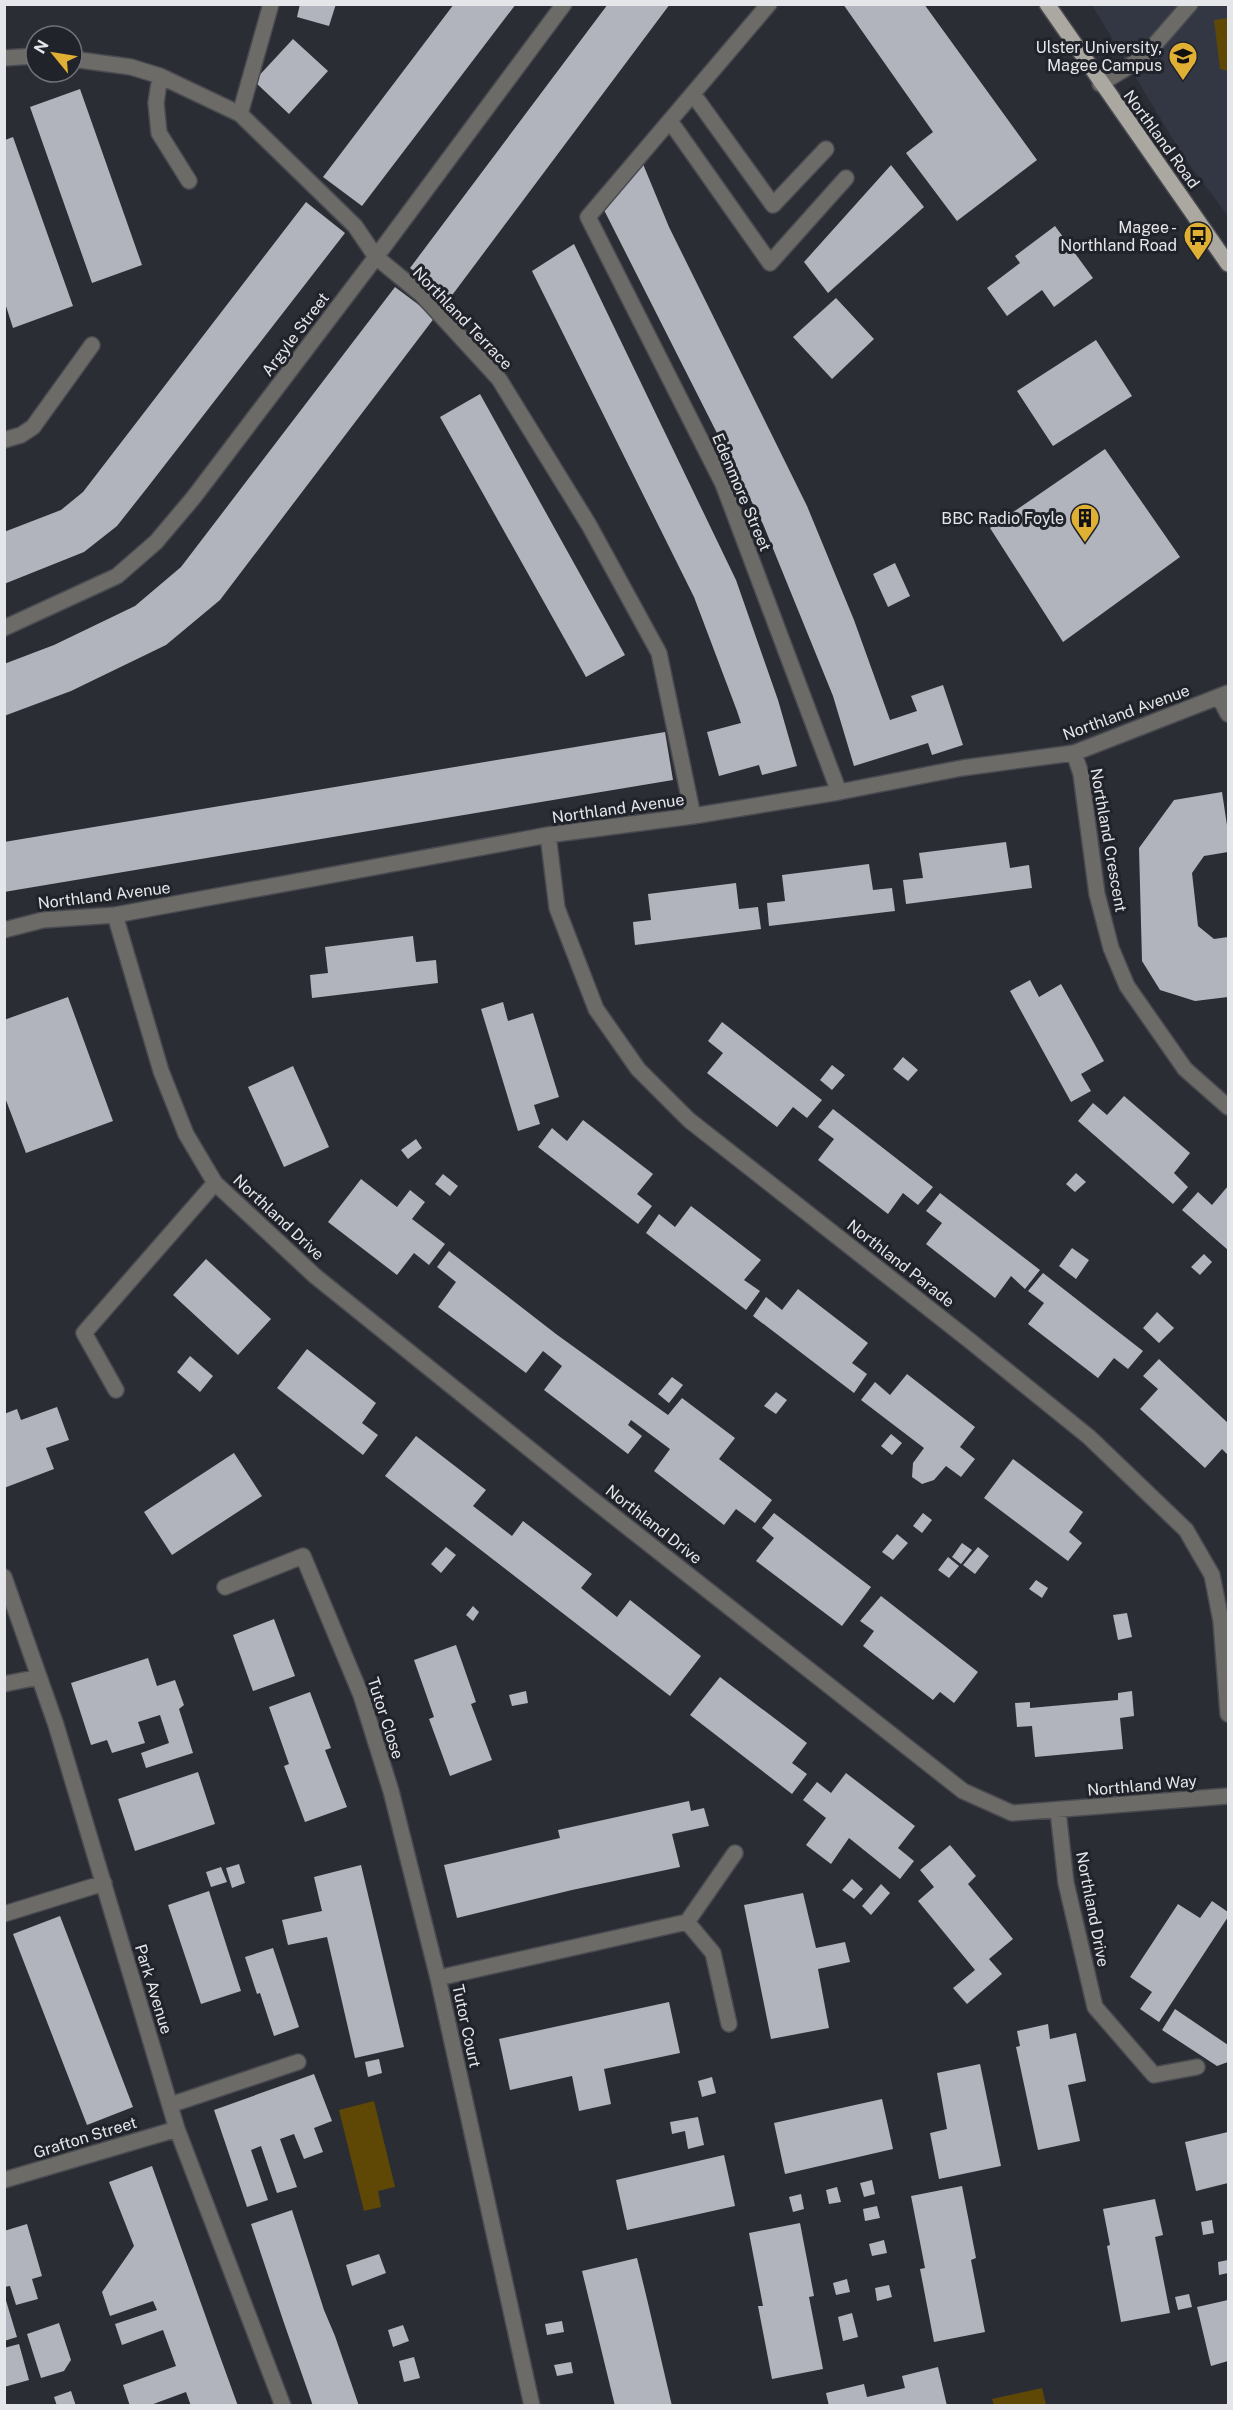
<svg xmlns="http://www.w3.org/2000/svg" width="1233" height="2410" viewBox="0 0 1233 2410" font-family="'Public Sans',sans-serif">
<rect width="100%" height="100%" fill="#2b2d34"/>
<!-- built -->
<path fill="#323743" d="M1092 5H1228V216L1183 156Z"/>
<!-- green -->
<path fill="#5f4806" d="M1228 18V71L1220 69 1214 20Z
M374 2101 395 2187 378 2191 381 2207 364 2211 339 2110Z
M1042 2388 1046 2405H994L992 2399Z"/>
<!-- building -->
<path fill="#b1b4bc" d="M300 4H336L329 26 297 17Z
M454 4H516L362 206 323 177Z
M608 4H670L450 298 410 268Z
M843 4H924L1037 160 957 221 906 153 933 132Z
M293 39 328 71 289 114 254 81Z
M80 89 142 265 92 283 30 107Z
M13 137 73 306 13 328 5 303V140Z
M643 164 669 227 807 506 854 620 890 720 917 711 911 696 943 685 963 745 932 755 928 743 854 766 833 696 763 524 603 208Z
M891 165 924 207 828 293 804 262Z
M306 202 345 233 147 488 117 526 84 552 4 584V532L61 510 83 492Z
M1055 226 1093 278 1054 307 1042 290 1007 316 987 288 1020 263 1015 256Z
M574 244 736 580 778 700 797 766 762 775 759 765 719 776 707 732 741 723 737 711 694 597 532 271Z
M395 287 435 317 220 600 166 645 71 691 4 716V664L54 645 135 606 181 567Z
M836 298 874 339 832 379 793 337Z
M1096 340 1132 396 1053 446 1017 391Z
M480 394 625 655 586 677 440 417Z
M1105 449 1180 557 1063 642 990 528Z
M895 563 910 596 888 607 873 574Z
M665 732 673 780 4 892V842Z
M1222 792 1228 832V852L1204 856 1192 873 1198 926 1214 939 1228 937V997L1195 1001 1160 990 1142 961 1139 848 1174 800Z
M1006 842 1010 868 1029 865 1032 888 906 904 903 880 923 878 919 853Z
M869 864 873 890 892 888 895 911 769 926 767 903 785 901 782 875Z
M736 883 739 909 758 907 761 929 635 945 633 922 651 920 648 894Z
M413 936 416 962 436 960 438 983 312 998 310 975 328 973 325 947Z
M1030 980 1039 997 1061 984 1104 1061 1081 1074 1091 1091 1071 1102 1010 991Z
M68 997 113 1121 26 1153 4 1095V1020Z
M503 1002 508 1021 533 1013 559 1097 534 1105 540 1124 518 1131 481 1009Z
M722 1022 822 1100 807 1118 793 1107 777 1127 707 1073 723 1053 708 1041Z
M903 1057 918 1070 908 1081 893 1069Z
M832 1065 845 1075 832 1090 820 1080Z
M293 1066 329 1147 284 1167 248 1087Z
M1124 1096 1190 1153 1174 1173 1188 1187 1173 1204 1078 1121 1093 1103 1107 1115Z
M833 1109 933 1187 918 1205 903 1193 888 1214 818 1160 834 1139 818 1127Z
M583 1120 653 1174 637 1194 652 1206 638 1224 538 1147 552 1128 567 1141Z
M416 1139 422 1148 408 1159 401 1150Z
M1076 1173 1086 1182 1075 1192 1066 1184Z
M443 1174 458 1186 450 1196 435 1184Z
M361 1179 397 1207 410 1190 425 1202 412 1219 445 1244 429 1265 414 1253 397 1275 328 1222Z
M1228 1186V1250L1182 1210 1198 1192 1212 1205Z
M940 1193 1040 1270 1025 1289 1011 1276 995 1298 926 1244 942 1223 926 1211Z
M691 1206 761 1260 744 1280 760 1291 746 1310 646 1233 659 1214 675 1227Z
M1072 1248 1089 1260 1076 1279 1059 1266Z
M449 1251 556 1334 668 1415 682 1398 735 1438 719 1459 772 1500 755 1523 736 1509 724 1525 654 1471 670 1449 631 1420 628 1425 642 1436 628 1454 544 1390 562 1366 543 1351 526 1373 438 1307 456 1282 437 1267Z
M1204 1254 1212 1262 1200 1275 1191 1267Z
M206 1259 271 1319 238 1355 173 1295Z
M1043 1273 1143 1351 1128 1369 1114 1358 1098 1378 1028 1324 1044 1303 1028 1291Z
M798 1289 868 1343 852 1363 867 1374 854 1393 753 1316 766 1297 782 1310Z
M1157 1312 1174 1328 1159 1343 1143 1328Z
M307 1349 376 1403 362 1423 378 1435 363 1455 277 1388Z
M190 1356 213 1376 200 1392 177 1372Z
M1159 1359 1228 1423V1455L1222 1449 1205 1468 1140 1409 1158 1389 1143 1376Z
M907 1374 975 1427 960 1447 975 1459 961 1477 946 1466 934 1480 922 1484 912 1477 913 1463 924 1448 861 1400 875 1382 890 1395Z
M672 1377 683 1385 669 1403 658 1394Z
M776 1392 787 1400 776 1414 764 1406Z
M57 1407 69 1440 46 1448 54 1469 4 1488V1414L17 1409 21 1420Z
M891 1434 902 1443 892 1455 881 1446Z
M416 1436 486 1490 473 1506 512 1536 523 1521 592 1574 581 1588 617 1617 630 1600 701 1656 670 1696 385 1476Z
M234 1453 262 1496 172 1555 144 1512Z
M1013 1459 1083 1512 1069 1532 1082 1543 1068 1561 984 1498Z
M774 1513 871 1587 842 1626 756 1561 774 1538 762 1528Z
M923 1513 932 1520 922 1533 913 1526Z
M897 1534 908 1543 893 1560 882 1552Z
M962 1543 972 1550 961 1564 952 1557Z
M446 1547 456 1555 441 1573 431 1564Z
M978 1547 989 1556 975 1574 963 1565Z
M948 1557 959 1566 949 1578 938 1570Z
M1036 1580 1048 1588 1042 1598 1029 1589Z
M881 1596 978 1672 954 1703 940 1692 933 1700 863 1646 874 1631 860 1621Z
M473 1606 479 1612 473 1621 466 1615Z
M1127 1613 1132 1637 1118 1640 1113 1615Z
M274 1619 295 1676 253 1691 233 1635Z
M456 1645 476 1702 471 1704 492 1760 450 1776 429 1719 434 1717 414 1660Z
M148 1658 157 1686 175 1680 184 1705 179 1709 193 1753 146 1768 141 1753 169 1743 160 1715 138 1722 145 1743 112 1753 107 1740 91 1745 71 1683Z
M720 1677 807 1743 792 1763 807 1774 792 1794 690 1715Z
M526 1691 528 1703 512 1706 509 1695Z
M1132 1691 1134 1716 1120 1718 1123 1749 1035 1757 1032 1726 1017 1727 1015 1703 1030 1702V1708L1118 1700V1693Z
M310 1692 331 1748 325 1750 347 1807 305 1822 284 1766 289 1764 269 1707Z
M198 1772 215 1824 135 1851 118 1799Z
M846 1773 915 1826 898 1848 914 1861 900 1879 849 1838 831 1864 806 1845 826 1818 803 1800 817 1782 831 1793Z
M689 1801 691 1811 704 1808 709 1826 672 1834 680 1867 572 1890 457 1918 444 1865 560 1838 558 1830Z
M950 1845 976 1876 968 1884 1013 1939 989 1959 1002 1974 967 2004 953 1988 975 1970 918 1901 934 1887 920 1870Z
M239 1864 245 1883 232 1888 226 1868Z
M361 1865 404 2047 355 2058 327 1937 288 1945 282 1920 322 1911 314 1877Z
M221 1867 227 1882 211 1887 206 1872Z
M852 1879 863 1889 854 1899 842 1890Z
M881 1884 890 1893 871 1915 862 1906Z
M209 1891 241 1991 201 2004 168 1905Z
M803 1893 816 1948 845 1942 850 1962 818 1969 829 2028 771 2039 744 1905Z
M1212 1901 1228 1912V1917L1159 2022 1140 2009 1152 1992 1130 1977 1178 1904 1200 1918Z
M60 1916 133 2107 87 2125 13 1934Z
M273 1948 299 2027 274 2036 260 1993 257 1994 245 1957Z
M669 2002 680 2053 604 2069 611 2104 579 2111 572 2076 510 2090 499 2039Z
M1175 2009 1228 2045V2062L1217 2066 1162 2030Z
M1048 2024 1050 2039 1076 2033 1086 2081 1068 2085 1080 2141 1038 2150 1016 2047 1020 2046 1017 2031Z
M379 2059 382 2073 368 2077 365 2062Z
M980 2064 1001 2166 939 2179 930 2133 947 2129 937 2073Z
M314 2074 332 2121 314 2128 323 2152 304 2159 294 2134 280 2139 297 2187 277 2193 261 2146 251 2150 268 2200 247 2207 214 2110Z
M712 2077 716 2093 702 2097 698 2081Z
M882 2099 893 2149 785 2174 774 2123Z
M698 2117 704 2145 688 2149 685 2131 672 2134 670 2122Z
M1228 2132V2183L1196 2191 1185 2142Z
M724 2155 735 2206 627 2230 616 2180Z
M152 2166 218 2351 238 2406H191L186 2392 148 2406H130L123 2385 176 2366 163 2330 122 2345 115 2324 157 2310 153 2301 110 2316 102 2292 134 2246 109 2182Z
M872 2180 875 2194 864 2197 860 2183Z
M962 2186 976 2258 971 2260 985 2332 934 2342 920 2269 925 2268 911 2196Z
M837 2187 841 2202 829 2204 826 2190Z
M801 2194 804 2209 793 2212 789 2197Z
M1155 2199 1163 2235 1155 2237 1170 2313 1121 2322 1107 2246 1110 2245 1103 2209Z
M877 2206 880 2218 865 2221 863 2209Z
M292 2210 324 2310 335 2336 359 2406H313L284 2323 251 2224Z
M1212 2220 1214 2233 1203 2235 1201 2222Z
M800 2223 814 2296 809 2297 823 2369 772 2379 758 2306H763L749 2233Z
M27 2224 42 2276 32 2279 38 2299 16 2305 10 2286 4 2287V2231Z
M884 2240 887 2253 872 2256 869 2244Z
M379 2254 386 2273 352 2286 346 2265Z
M637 2258 647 2299 672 2406H615L582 2271Z
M1228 2260V2273L1219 2275 1218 2262Z
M847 2279 850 2292 836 2295 833 2283Z
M889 2285 892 2297 877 2301 875 2288Z
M4 2294 17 2337 4 2341Z
M1189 2294 1192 2307 1178 2310 1175 2297Z
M1228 2300V2361L1211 2366 1197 2307Z
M852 2313 858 2337 843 2341 838 2317Z
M562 2321 564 2332 547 2335 545 2324Z
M59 2323 71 2360 64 2371 41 2378 27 2334Z
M403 2325 409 2341 393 2347 388 2330Z
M19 2344 29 2380 4 2387V2348Z
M414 2357 420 2378 404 2382 399 2361Z
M571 2362 573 2373 557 2376 554 2365Z
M938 2367 947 2406H829L826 2393 864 2384 867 2397 905 2388 902 2376Z
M71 2391 76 2406H57L54 2397Z"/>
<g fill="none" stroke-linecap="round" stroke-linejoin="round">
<!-- minor casing -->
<g stroke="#494b51" stroke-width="18">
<path id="minor" d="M769 4 588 217 723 484 839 792
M4 58 36 56
M72 59 131 67 160 76 240 114 355 226 376 257 421 294 499 379 589 525 659 653 693 816
M160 76 156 103 159 133 189 181
M1100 84 1144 57 1190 4
M693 94 773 205 826 149
M240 114 271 4
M670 121 770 263 846 178
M4 440 21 435 33 427 92 345
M4 628 117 576 156 542 194 497 376 257 564 4
M1219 697 1228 714
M1074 753 1081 774 1097 894 1111 948 1127 986 1185 1069 1228 1107
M548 835 557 908 596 1009 638 1069 689 1120 969 1340 1089 1437 1186 1530 1212 1575 1221 1621 1228 1714
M115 915 161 1071 186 1134 215 1183 315 1276 588 1496 963 1791 1012 1813 1228 1796
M4 930 43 920 115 915 548 835 693 816 839 792 962 768 1074 753 1228 693
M116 1390 84 1333 215 1183
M4 1577 56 1725 177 2129 283 2406
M225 1587 303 1556 361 1695 391 1791 438 1978
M4 1684 39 1677
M1058 1811 1066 1883 1095 2007 1154 2075 1197 2067
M4 1914 104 1883
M687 1922 735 1853
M170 2105 298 2062
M4 2180 177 2129
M532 2406 438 1978 687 1922 713 1953 729 2024"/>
</g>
<!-- major casing -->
<g stroke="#494b51" stroke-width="18">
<path id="major" d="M1047 4 1228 264"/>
</g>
<!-- minor -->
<use href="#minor" stroke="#6c6b68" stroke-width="15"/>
<!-- major -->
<use href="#major" stroke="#aba8a1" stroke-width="15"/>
</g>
<!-- icons -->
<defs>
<g id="university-pin" transform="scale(1.5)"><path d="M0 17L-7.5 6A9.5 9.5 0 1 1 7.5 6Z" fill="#e0b034" stroke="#21232a"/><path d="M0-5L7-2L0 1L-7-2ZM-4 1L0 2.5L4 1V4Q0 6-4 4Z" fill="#111"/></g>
<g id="bus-pin" transform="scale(1.5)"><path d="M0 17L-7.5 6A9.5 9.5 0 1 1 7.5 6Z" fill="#e0b034" stroke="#21232a"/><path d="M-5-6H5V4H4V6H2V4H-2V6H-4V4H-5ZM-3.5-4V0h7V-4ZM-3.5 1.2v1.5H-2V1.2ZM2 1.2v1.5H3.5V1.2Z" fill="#111"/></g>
<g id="building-pin" transform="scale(1.5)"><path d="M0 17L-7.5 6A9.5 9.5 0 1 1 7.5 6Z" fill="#e0b034" stroke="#21232a"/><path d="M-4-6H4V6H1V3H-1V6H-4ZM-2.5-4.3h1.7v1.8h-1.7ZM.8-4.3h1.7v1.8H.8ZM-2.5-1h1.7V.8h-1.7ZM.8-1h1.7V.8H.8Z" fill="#111"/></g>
</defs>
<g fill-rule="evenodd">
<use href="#university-pin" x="1183" y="56"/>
<use href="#bus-pin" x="1198" y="236"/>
<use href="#building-pin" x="1085" y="518"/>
</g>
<g text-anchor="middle" stroke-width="6" stroke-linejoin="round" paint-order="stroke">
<!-- poi labels -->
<g font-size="16" fill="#e4e6ea" stroke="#21232a" text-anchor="end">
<text x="1162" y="53">Ulster University,<tspan x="1162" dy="18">Magee Campus</tspan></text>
<text x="1177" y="233">Magee -<tspan x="1177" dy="18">Northland Road</tspan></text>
<text x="1064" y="524">BBC Radio Foyle</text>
</g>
<!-- street labels -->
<g font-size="16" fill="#e4e6ea" stroke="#21232a">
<text transform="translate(1162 139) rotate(54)" y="6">Northland Road</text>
<text transform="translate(463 318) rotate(46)" y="6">Northland Terrace</text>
<text transform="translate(295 334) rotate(-53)" y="6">Argyle Street</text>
<text transform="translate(742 492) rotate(67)" y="6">Edenmore Street</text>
<text transform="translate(1126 712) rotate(-20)" y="6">Northland Avenue</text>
<text transform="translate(618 808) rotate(-8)" y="6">Northland Avenue</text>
<text transform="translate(1109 840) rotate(80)" y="6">Northland Crescent</text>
<text transform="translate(104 895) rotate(-7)" y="6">Northland Avenue</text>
<text transform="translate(279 1217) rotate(43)" y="6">Northland Drive</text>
<text transform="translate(901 1263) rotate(38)" y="6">Northland Parade</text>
<text transform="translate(654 1524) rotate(38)" y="6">Northland Drive</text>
<text transform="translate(386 1718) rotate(72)" y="6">Tutor Close</text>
<text transform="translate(1142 1785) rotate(-5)" y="6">Northland Way</text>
<text transform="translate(1093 1909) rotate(79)" y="6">Northland Drive</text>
<text transform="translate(154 1989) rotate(73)" y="6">Park Avenue</text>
<text transform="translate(467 2026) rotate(78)" y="6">Tutor Court</text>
<text transform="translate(85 2137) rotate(-17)" y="6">Grafton Street</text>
</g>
</g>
<!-- border -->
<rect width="1233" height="2410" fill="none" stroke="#e4e6ea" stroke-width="12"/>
<!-- north arrow -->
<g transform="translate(54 54) rotate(300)"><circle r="28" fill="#21232a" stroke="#6f7177" stroke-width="1.5"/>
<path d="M0-4.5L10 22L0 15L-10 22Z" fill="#e0b034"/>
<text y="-9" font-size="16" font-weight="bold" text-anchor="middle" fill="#e4e6ea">N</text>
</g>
</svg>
